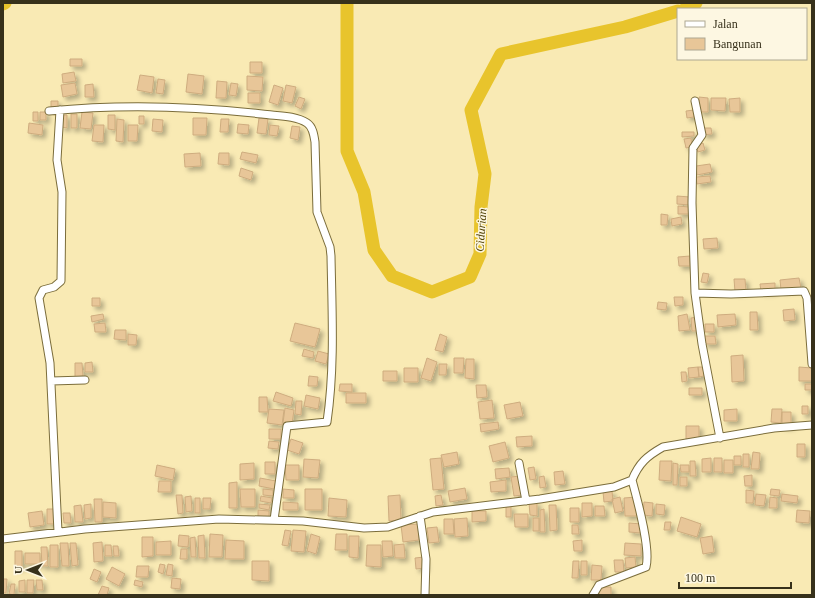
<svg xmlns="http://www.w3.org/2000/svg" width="815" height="598" viewBox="0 0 815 598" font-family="'Times New Roman',serif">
<defs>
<filter id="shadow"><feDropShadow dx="3.5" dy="3.5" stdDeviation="2" flood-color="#0004"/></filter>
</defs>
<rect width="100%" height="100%" fill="#f9eab4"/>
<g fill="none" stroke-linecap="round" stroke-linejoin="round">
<!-- river -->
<path stroke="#e8c42c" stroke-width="13" d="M347 3V151L364 192 374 250 392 276 432 292 470 277 480 254 481 207 485 174 471 110 501 54 625 27 678 11
M3 4 5 3
M685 9 696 3"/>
</g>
<!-- building -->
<path fill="#e8c698" stroke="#ceac7f" filter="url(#shadow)" d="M70 59H82V66H70Z
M250 62H262V73H250Z
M74 72 76 81 63 83 62 74Z
M188 74 204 76 202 94 186 92Z
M140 75 154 77 152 93 137 90Z
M247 76 263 77 262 91 247 90Z
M158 79 165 80 163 94 156 93Z
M217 81 227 82 226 98H216Z
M75 83 77 94 63 97 61 85Z
M231 83 238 84 236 96 229 95Z
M93 84 94 97H85V85Z
M274 85 283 88 278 105 269 102Z
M286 85 296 87 292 103 283 101Z
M248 93H260V103H248Z
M299 97 305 99 301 109 295 106Z
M699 97 708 98V112H699Z
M711 98H726L725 111 711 110Z
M740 98V112H730L729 99Z
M51 101H58V107H51Z
M694 110V117L687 118 686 111Z
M33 112H38V121H33Z
M40 112H46V120H40Z
M82 112 93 113 91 129 80 128Z
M71 114H77V128H71Z
M62 115H67V128L61 127Z
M108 115H115V130L108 129Z
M139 116H144V124H139Z
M193 118H207L206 135H193Z
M259 118 268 119 266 134 257 133Z
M117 119 124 120 123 142 116 141Z
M153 119 163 120 162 132 152 131Z
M221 119H229L228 132H220Z
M29 123 43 125 42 135 28 133Z
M238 124 249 125 248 134 237 133Z
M94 125H104L103 142 92 141Z
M128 125H138L137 141H128Z
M270 125 279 126 277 136 269 135Z
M292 126 300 127 298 140 290 138Z
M703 128H711L712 134 703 135Z
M682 132H694V136L682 137Z
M691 138 692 147 686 148 684 139Z
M703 143 705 150 698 152 696 145Z
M242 152 258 155 256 163 240 159Z
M200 153 201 166 185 167 184 154Z
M219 153H229V165L218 164Z
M710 164 712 172 697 175 696 166Z
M241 168 253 172 251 180 239 176Z
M710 176 711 182 697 184 696 177Z
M677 196 690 197V205L677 204Z
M678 206 689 207V214H678Z
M661 214 668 215 667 225H661Z
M681 217 682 224 672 226 671 219Z
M717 238 718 248 704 249 703 239Z
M690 256V266H679L678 257Z
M703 273 709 274 707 283 701 282Z
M799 278 801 288 781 290 780 280Z
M734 279H745L746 291 735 292Z
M775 283V291L761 292 760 284Z
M674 297H683V305L675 306Z
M92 298H100V306H92Z
M658 302 667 303 666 310 657 309Z
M794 309 795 320 784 321 783 310Z
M750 312H757L758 330H750Z
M103 314 104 319 92 322 91 316Z
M687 314 690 330 679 331 678 316Z
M735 314 736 325 718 327 717 315Z
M697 317 698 331H692L691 318Z
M105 323 106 332H95L94 324Z
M295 323 320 329 315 347 290 341Z
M705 324H714V332H705Z
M115 330H126V340L114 339Z
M128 334 137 335 136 345H128Z
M440 334 447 337 443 352 435 350Z
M704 336H715L716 344H704Z
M304 349 314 352 313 358 302 356Z
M318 351 329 354 326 364 315 361Z
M743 355 744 381 732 382 731 356Z
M427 358 437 362 431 381 421 378Z
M454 358H464L463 373H454Z
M466 359H474V379L465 378Z
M92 362 93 372H85V363Z
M75 363H82L83 376 75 377Z
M439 364H447L446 375H439Z
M698 367H703L704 376 699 377Z
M698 367 699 377 689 378 688 368Z
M799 367 812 368V381H799Z
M404 368H418V382H404Z
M383 371H397V381H383Z
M681 372H686L687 381 682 382Z
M309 376 318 377 317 386H308Z
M340 384H352V392L339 391Z
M805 384H812V390H805Z
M476 385H486L487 397 477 398Z
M689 388H702V395H689Z
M276 392 293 398 291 406 273 401Z
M346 393H366V403H346Z
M306 395 320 398 318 409 304 406Z
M259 397H267L268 412H259Z
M492 400 494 418 480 419 478 402Z
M296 401H302L301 415 295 414Z
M520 402 523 416 507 419 504 405Z
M802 406H808V414H802Z
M285 408 294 410 292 424 283 423Z
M269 409 284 410 282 425 267 423Z
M737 409V421H724V410Z
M772 409H782L781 423 771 422Z
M782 412H791V426H782Z
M498 422 499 429 481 432 480 424Z
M686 426H699V439H686Z
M269 429H281V439H269Z
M532 436V446L517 447 516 437Z
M291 439 303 443 299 454 287 450Z
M269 441 279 442 278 449 268 448Z
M505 442 509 458 493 462 489 446Z
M797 444H805V457H797Z
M457 452 459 464 444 467 441 455Z
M753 452 760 453 759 469H751Z
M743 454H749V467H743Z
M734 456H741V465H734Z
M441 458 444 489 433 490 430 459Z
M711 458V472H702V459Z
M714 458H722V472H714Z
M304 459 320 460 318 478 303 477Z
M724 460H733V473H724Z
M660 461H672L671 481 659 480Z
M690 461H695L696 476H690Z
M265 462H275V474H265Z
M254 463V479L240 480V464Z
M673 463 678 464 677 485H673Z
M157 465 175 469 173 480 155 476Z
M285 465H299V480H286Z
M680 465H689V472H681Z
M534 467 536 479 530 480 528 468Z
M509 468 510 477 496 479 495 469Z
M563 471 565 484 555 485 554 472Z
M752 475V486H745L744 476Z
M520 476 523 495 514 496 511 477Z
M544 476 546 487 540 488 539 477Z
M680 477H687V486H680Z
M260 478 276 481 274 489 259 486Z
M506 480V491L491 492 490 482Z
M159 481H171V492H158Z
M237 482V508H229V483Z
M465 488 467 499 450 502 448 491Z
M240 489H255V507H241Z
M263 489 273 490V496L263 495Z
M283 489 294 490V498H283Z
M305 489H322V510H305Z
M771 489 780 490 779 496 770 495Z
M746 490 754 491 753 503H746Z
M612 491 613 501 604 502 603 492Z
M756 494 766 495 764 506 755 505Z
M782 494 798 496 797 503 781 501Z
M176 495H182L183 513 178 514Z
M400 495 401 520 389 521 388 496Z
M441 495 443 505 436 506 435 496Z
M191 496 192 511 186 512 185 497Z
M261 496 272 498 271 503 260 501Z
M620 497 623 511 615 513 612 499Z
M636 497 637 516H625L624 498Z
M770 497 777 498V508H769Z
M195 498H200V513H195Z
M203 498H211L210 509H203Z
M329 498 347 500 346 517 328 516Z
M94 499H102V522H95Z
M103 502 116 503V518L103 517Z
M283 502 298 503V510H283Z
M537 502V516L530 515 529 503Z
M644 502 653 503 652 516 643 515Z
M582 503H592V516L582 517Z
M91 504V518L85 519 84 505Z
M259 504 270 505 269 510 259 508Z
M656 504 665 505 664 515 656 514Z
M81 505 83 522H75L74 506Z
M549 505H556L557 530 550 531Z
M506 506H511V517H506Z
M595 506H604L605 516H595Z
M570 508H579V522H570Z
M47 509H55V524H47Z
M544 509 545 532H540V510Z
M258 510 269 511V518H258Z
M797 510 810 511 809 523 796 522Z
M42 511 44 525 30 527 28 513Z
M472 511H486V521L472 522Z
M63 513H70L71 523H64Z
M514 514H528V527H515Z
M681 517 701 524 697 537 677 531Z
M467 518 468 536 455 537 454 519Z
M533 518H539V531H533Z
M444 519H453L454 534H444Z
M665 522H671L670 530H664Z
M629 523 642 524 641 533 629 532Z
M418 524 419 540 403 542 401 525Z
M572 525H578L579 534H572Z
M437 527 439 542 429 543 427 528Z
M285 530 291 531 288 546 282 545Z
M293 530 306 531 304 552 291 551Z
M210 534 223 535 222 557H209Z
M311 534 320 537 316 554 307 551Z
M336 534H347V550H335Z
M179 535 189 536 188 547 178 546Z
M204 535 205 558H199L198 536Z
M349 536H359L358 558 349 557Z
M712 536 714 552 703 554 700 538Z
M142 537H153V556L142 557Z
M195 537 196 557H191L190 538Z
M226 540 244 541V559H225Z
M582 540V551H574L573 541Z
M171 541V555H156V542Z
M382 541H392L393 556 383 557Z
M102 542 103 561 94 562 93 543Z
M60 543H68L69 566H62Z
M70 543H76L78 565 72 566Z
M625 543 641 544V556L624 555Z
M404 544 405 558H395L394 545Z
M50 545H58V567H50Z
M105 545H111L112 556H105Z
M367 545H381V567L366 566Z
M113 546H118L119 556H114Z
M41 547H47L48 566H42Z
M181 549H187V559H180Z
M15 551H22V567H15Z
M25 553H40V564H25Z
M424 557 425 568 416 569 415 558Z
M635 557 636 567 626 568 625 558Z
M614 560H623L624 572H615Z
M252 561H269V581L252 580Z
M573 561H579L578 578H572Z
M581 561H587V575H581Z
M160 564 165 565 163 574 158 572Z
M168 564 173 565 172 576 166 575Z
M592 565 602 566 601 580H591Z
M137 566H149L148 577H136Z
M112 567 125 574 119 586 106 579Z
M94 569 101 572 97 582 90 579Z
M172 578 181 579 180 589 171 588Z
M3 579H7L6 593H3Z
M25 580V592H19V581Z
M27 580H34L33 593H27Z
M36 580H42L43 590H37Z
M135 580 143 582 142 587 134 585Z
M11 584H15L14 595 9 594Z
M102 586 109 588 107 595H98Z
M599 587H611V595H599Z"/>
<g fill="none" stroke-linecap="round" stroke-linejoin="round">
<!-- minor casing -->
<g stroke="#7b6d3b" stroke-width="9">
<path id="minor" d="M695 101 702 135 693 148 692 203 695 293 731 294 804 291 807 298 812 364
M49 111C120 104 191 106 262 114 276 116 295 115 307 123 313 127 314 135 315 142L317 212 330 247 331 256C332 311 335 367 327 422L287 426 274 520
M695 293 702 344 720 438
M51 381 85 380
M519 463 526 501
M420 516 426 559 425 595
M58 532 50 363 39 298 43 290 54 287 61 281 62 192 57 160 60 110
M3 539 85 529 219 519 303 521 364 528 388 527 433 512 540 499 614 487 632 480C639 463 647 456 663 447L774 428 812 425
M593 595 599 585 646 567C651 548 637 499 632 480"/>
</g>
<!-- minor -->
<use href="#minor" stroke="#fff" stroke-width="7"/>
</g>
<g text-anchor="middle" stroke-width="3" stroke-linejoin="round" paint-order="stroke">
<!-- water labels -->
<g font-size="12" font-style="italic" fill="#534408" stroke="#fdf7e2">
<text transform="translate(481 230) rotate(-86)" y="4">Cidurian</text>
</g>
</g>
<!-- border -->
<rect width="815" height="598" fill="none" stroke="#37311b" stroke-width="8"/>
<!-- legend -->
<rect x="677" y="8" width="130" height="52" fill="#fdf7e2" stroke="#aea892"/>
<rect x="685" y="21" width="20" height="6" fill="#ffffff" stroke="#aea892"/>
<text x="713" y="28" font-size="12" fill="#37311b">Jalan</text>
<rect x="685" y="38" width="20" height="12" fill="#e8c698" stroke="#aea892"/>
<text x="713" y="48" font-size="12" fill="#37311b">Bangunan</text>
<!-- north arrow -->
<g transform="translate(28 570) rotate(270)" stroke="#fdf7e2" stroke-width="3" paint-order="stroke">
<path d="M0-3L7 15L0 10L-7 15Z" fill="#37311b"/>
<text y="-6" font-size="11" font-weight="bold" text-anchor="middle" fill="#37311b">U</text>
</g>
<!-- scale -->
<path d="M679 582v6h112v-6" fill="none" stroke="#37311b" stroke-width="2"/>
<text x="685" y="582" font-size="12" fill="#37311b" stroke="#fdf7e2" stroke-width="3" paint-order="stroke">100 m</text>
</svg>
